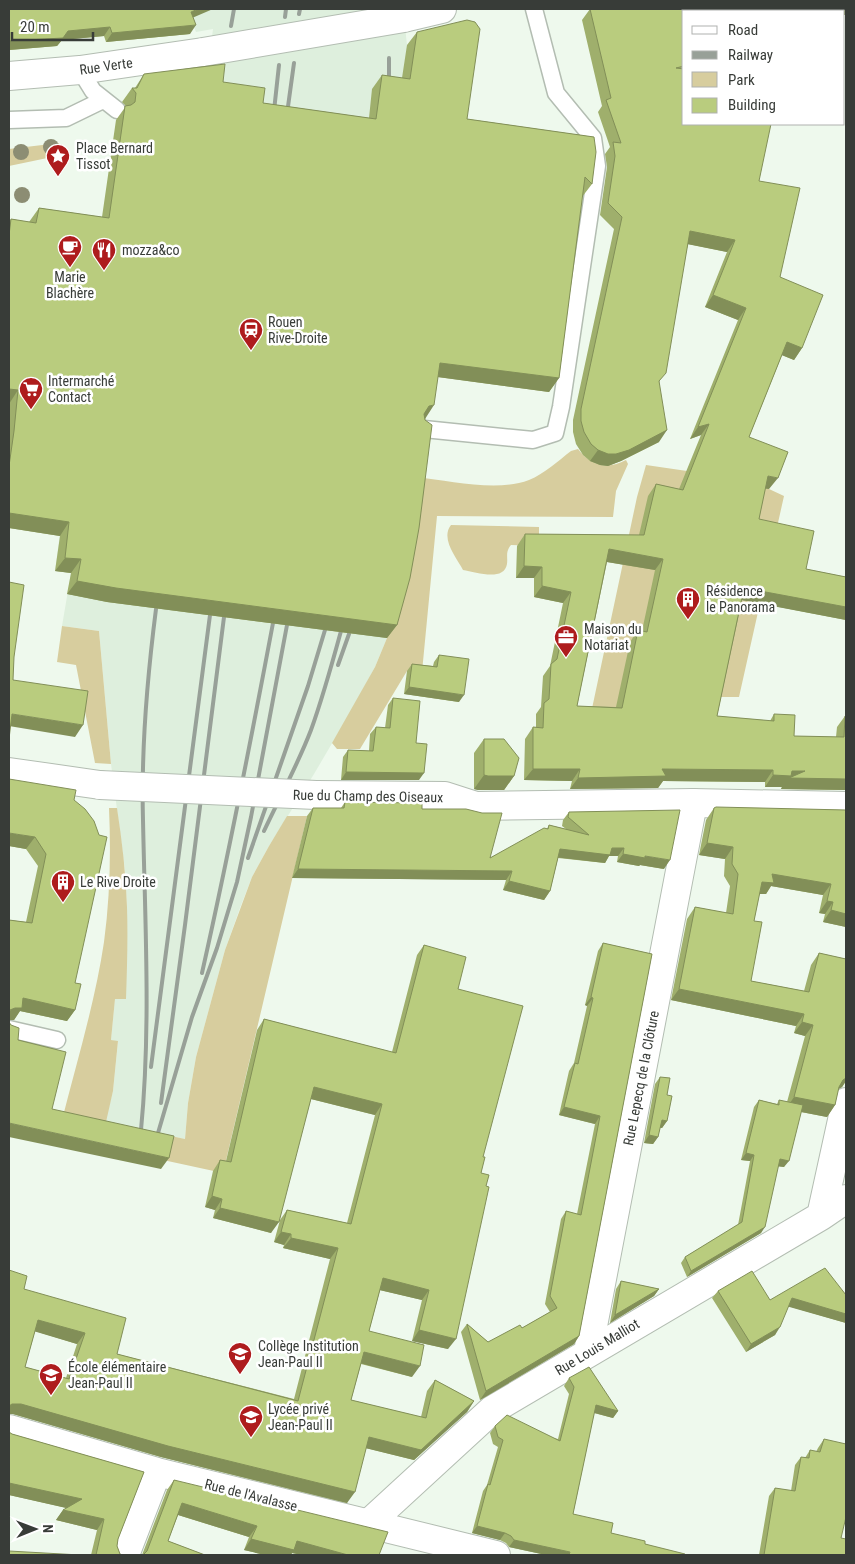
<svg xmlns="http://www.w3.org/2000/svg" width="855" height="1564" viewBox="0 0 855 1564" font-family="'Roboto Condensed',sans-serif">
<rect width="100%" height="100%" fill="#eef9ed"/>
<!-- built -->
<path fill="#deefdd" d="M187 9H403L407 45 433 39 387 638 375 667 354 706 314 774 269 846 252 877 240 908 225 950 196 1057 188 1103 185 1139 105 1122 113 1091 118 1042 111 1040 115 998 125 999 127 908 125 870 111 764 99 631 62 626 71 573 55 571 76 411 133 90 135 88 207 79 213 29 196 32Z"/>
<!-- green -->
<path fill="#d7cd9e" d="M59 143 57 156 9 166V149Z
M578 449C591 466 608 470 626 460L628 464 616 491 613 517 437 516 422 672 407 671 360 749H337L332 743 375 667 387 638 417 477C450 481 498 492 529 480 544 474 558 461 571 451Z
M646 465 687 471 769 489 784 496 739 697H715L666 572 628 703 590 718 637 497Z
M451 525 539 527V546L511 545C505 552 508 557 507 564 504 582 476 572 463 570 457 558 440 539 451 525Z
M62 626 99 631 111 764 95 763 76 665 57 662Z
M109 808H117C122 841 126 874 127 907 128 938 127 969 126 999H115L111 1040 118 1041 113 1091 106 1122 185 1139 188 1103 196 1057 225 950 252 877 269 846 287 816H307L223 1173 163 1160 61 1124C76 1064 95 1003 104 942 110 897 111 853 109 808Z"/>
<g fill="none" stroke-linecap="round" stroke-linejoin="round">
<!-- service casing -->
<g stroke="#b3bdb2" stroke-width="19">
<path id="service" d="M80 70 93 91 117 110
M9 120 66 118 103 100
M424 429 533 440 555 433 561 407 597 166 593 138 556 93 534 9
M9 1029 57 1040"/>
</g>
<!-- minor casing -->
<g stroke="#b3bdb2" stroke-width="30">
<path id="minor" d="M9 76 80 70 203 52
M821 1216 846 1102
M588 1352 693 803
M9 1429 157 1472 496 1555
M369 1523 492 1410 821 1216 846 1199
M125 1555 157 1472"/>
</g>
<!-- tertiary casing -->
<g stroke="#b3bdb2" stroke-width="30">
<path id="tertiary" d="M404 18 442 9
M9 772 100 785
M316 795 445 796 476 806 693 803 846 806"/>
</g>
<!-- service -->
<use href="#service" stroke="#fff" stroke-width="16"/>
<!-- minor -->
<use href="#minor" stroke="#fff" stroke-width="28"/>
<!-- tertiary -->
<use href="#tertiary" stroke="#fff" stroke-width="28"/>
<!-- rail -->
<path stroke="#98a098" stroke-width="4" d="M299 14 300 9
M285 17 286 9
M231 26 234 9
M389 58V91
M273 120 279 65
M286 121 294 63
M338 665 349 634
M264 831C280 797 298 764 311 730 323 697 332 664 341 631
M248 858 308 686 325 630
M202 973C228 857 251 740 273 623
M151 1067 210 615
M161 1103 185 925 224 617
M141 1130C151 1027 145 923 143 820 141 749 147 679 156 609
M158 1133 192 1017 217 948 237 882 251 817 287 625"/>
<!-- tertiary-bridge casing -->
<g stroke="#b3bdb2" stroke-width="30" stroke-linecap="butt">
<path id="tertiary-bridge" d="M203 52 404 18
M100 785 316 795"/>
</g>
<!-- tertiary-bridge -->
<use href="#tertiary-bridge" stroke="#fff" stroke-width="28"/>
</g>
<!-- trees -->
<g fill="#8c8d73">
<circle cx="51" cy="147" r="8"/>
<circle cx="21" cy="152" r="8"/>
<circle cx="22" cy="195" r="8"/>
</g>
<!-- wall -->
<path fill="#9faf6c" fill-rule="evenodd" d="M9 9 193 17 190 34 106 42 104 36 62 40 57 46 9 50Z
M590 9 684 11V124L759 181 780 277 802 348 794 360 782 355 749 437 769 489H765L759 519 806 569 846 577V620L742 600 717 716 770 721 774 714 794 736 836 737 837 727 845 716H846V790L781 789 782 787H765V782L663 781 658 788 570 789 572 781 524 780 525 739 533 727H536V714L541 707 543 676 550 666 563 603 534 597V578H516L517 546 525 534 639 535 648 496 656 484 679 489 701 435 690 439 738 320 705 307 727 252 688 244 659 383V442L621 461 608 466 600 465 590 461 583 455 576 444 573 432V420L614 229 600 215 607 167 605 154 610 147 598 112 602 106 582 20ZM607 562 655 570 642 631 638 630 630 642 616 707 577 706Z
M824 9H846V15H844V11H824Z
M417 32 467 119 594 137 592 184 582 197 559 378 549 392 438 377 425 419 397 625 387 638 107 602 67 594 71 573 55 571 60 536 9 528V222L11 219 29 222 39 208 102 217 116 120 126 106 122 102 132 88H135L144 74 223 82 263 103 369 118 372 89 382 75 402 78 407 45Z
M439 655 459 702 404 694 407 671 412 664 433 666 434 662Z
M393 698 416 743 419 780H341L343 757 348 750 369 751 370 734 376 727 385 728 388 705Z
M484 739 514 776 504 790H478L474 789V753Z
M74 800 75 1010 67 1021 20 1011 14 1020H9V920L26 922 38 866 26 849 9 846Z
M345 802 422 809 490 858 547 829 549 825 566 829 562 826 563 820 569 812 664 869 640 865 639 866 617 862 618 856H609L605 863 558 858 550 891 544 900 503 890 506 880 292 878 307 816 313 808H341Z
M714 808 846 810V927L823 922 825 914 819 913 823 895 771 886 766 894H759L754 921 751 981 804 991 811 965 819 953 846 959V1081L842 1087 838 1089 835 1105 827 1117 801 1112 784 1167 778 1166 761 1233 687 1277 681 1263 685 1257 738 1225 750 1161 741 1160 754 1107 759 1100 777 1104 779 1100 787 1102 805 1036 794 1033 796 1026 671 1000 687 919 695 907 726 913 730 886 724 876 725 859 699 855 706 820Z
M603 943 652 954 579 1336 574 1344 480 1400 461 1332 467 1324 488 1342 522 1328 550 1312 545 1304 561 1219 566 1211 577 1214 595 1124 559 1115 569 1071 574 1063 587 1006 585 1005 598 951Z
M424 945 458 989 483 1157 481 1173 448 1349 412 1341 422 1300 380 1290 369 1331 412 1377 361 1364 351 1400 421 1417 427 1391 435 1380 474 1401 467 1412 414 1460 366 1448 347 1503 161 1457 13 1414H9L24 1289 117 1354 294 1399 330 1259 283 1248 284 1245 274 1242 280 1220 287 1210 347 1223 375 1115 311 1099 271 1233 213 1218 215 1210 205 1207 213 1171 220 1160 226 1161 257 1030 264 1019 392 1052 417 955ZM35 1331 77 1344 66 1378 25 1367Z
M660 1077 667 1095V1121L662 1128H660L658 1137 653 1144 644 1143 655 1084Z
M621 1281 659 1289 654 1296 610 1323 616 1289Z
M718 1291 770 1300 846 1295V1323L788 1306 775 1335 746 1352 712 1298Z
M569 1378 618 1411 613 1418 594 1413 573 1514 611 1533 645 1544 684 1555H546L509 1547 506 1543 500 1540 472 1533 483 1491 487 1485 498 1447 493 1444 490 1433 495 1426 558 1439 569 1394 564 1386Z
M9 1432 12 1434 144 1472 118 1539 117 1546 120 1554 122 1555H91L97 1530 56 1520 63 1510 67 1508 9 1495Z
M824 1439 841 1538 846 1555H759L769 1496 775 1488 791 1491 795 1465 801 1457 805 1458 810 1450 816 1452 818 1448Z
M174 1480 379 1555H302L292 1553 291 1555H265L244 1550 249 1537 178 1515 168 1541 205 1555H142L167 1490Z"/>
<!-- shaded-wall -->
<path fill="#828f58" d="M198 9H213L185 21 191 12Z
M829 9H846V15H844V11H828Z
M196 25 190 34 106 42 112 33Z
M110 27 104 36 62 40 57 46 9 50V41L68 31Z
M690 231 735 240 727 252 682 243Z
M713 295 746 308 738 320 705 307Z
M787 342 802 348 794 360 779 354Z
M440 363 559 378 549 392 430 376Z
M9 389 18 390 9 404Z
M434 405 425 419 419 420 429 406Z
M709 424 701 435 690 439 698 427Z
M667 430 659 442 621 461 608 466 600 465 590 461 598 450Z
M768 476 778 478 769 489 760 487Z
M9 513 69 522 60 536 9 528Z
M609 549 663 559 655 570 601 561Z
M65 558 81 559 71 573 55 571Z
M524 566 542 567 534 578H516Z
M77 581 397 625 387 638 107 602 67 594Z
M542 586 571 592 563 603 534 597Z
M744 588 846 607V620L736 599Z
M409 687 464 695 459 702 404 694Z
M12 714 83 725 75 737 9 726Z
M533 769H580L572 781 524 780Z
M662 769 773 770 765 782 663 781 658 788 570 789 578 778Z
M792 771H805L846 779V790L781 789 782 787H765L773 775Z
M346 772 424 773 419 780H341Z
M484 775 514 776 504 790H478L474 789Z
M9 833 35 837 26 849 9 846Z
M707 843 733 847 725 859 699 855Z
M624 848 618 856H609L605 863 554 857 560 849Z
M623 854 645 856 670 860 664 869 640 865 639 866 617 862Z
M298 869 512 871 506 880 292 878Z
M772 874 831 884 823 895 771 886 766 894H754L762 882Z
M509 881 550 891 544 900 503 890Z
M827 901 833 902 825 914 819 913Z
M831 910 846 914V927L823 922Z
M679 989 804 1014 796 1026 671 1000Z
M591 997 593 998 587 1006 585 1005Z
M23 998 75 1010 67 1021 20 1011 14 1020H9V1012Z
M802 1022 813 1025 805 1036 794 1033Z
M846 1078V1081L842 1087 835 1091 843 1080Z
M314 1087 382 1104 375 1115 307 1098Z
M794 1097 835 1105 827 1117 786 1109Z
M564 1107 600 1116 595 1124 559 1115Z
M662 1120 667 1121 662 1128 657 1127Z
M9 1123 169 1158 161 1169 9 1137Z
M649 1135 658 1137 653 1144 644 1143Z
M746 1153 754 1155 750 1161 741 1160Z
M780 1159 789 1161 784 1167 775 1166Z
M212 1196 222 1199 215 1210 205 1207Z
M220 1208 279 1222 271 1233 213 1218Z
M765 1227 761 1233 687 1277 691 1271Z
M281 1232 291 1234 284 1245 274 1242Z
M291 1238 338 1248 330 1259 283 1248Z
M383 1278 429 1290 422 1300 375 1289Z
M659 1289 654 1296 610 1323 615 1315Z
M792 1298 846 1314V1323L786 1306Z
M38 1320 85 1333 77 1344 30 1330Z
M780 1327 775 1335 746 1352 751 1344Z
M419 1330 456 1339 448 1349 412 1341Z
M579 1336 574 1344 480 1400 486 1391Z
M364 1352 420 1366 412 1377 356 1362Z
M474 1401 467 1412 414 1460 361 1447 369 1437 421 1450Z
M12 1404H21L355 1492 347 1503 161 1457 13 1414H9V1406Z
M596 1405 618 1411 613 1418 591 1412Z
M9 1483 82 1499 75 1510 9 1495Z
M182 1503 257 1526 249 1537 175 1514Z
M63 1510 104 1519 97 1530 56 1520Z
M477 1526 505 1533 500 1540 472 1533Z
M251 1539 297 1541 348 1555H302L292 1553 291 1555H265L244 1550Z
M514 1540 570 1552 568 1555H546L509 1547Z"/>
<!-- building -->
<path fill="#b9cc7e" stroke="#828f58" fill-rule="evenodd" d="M9 9H198L191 12 196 25 112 33 110 27 68 31 63 38 9 41Z
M590 9H788V11H684V66L676 68 684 69V124H771L759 181 800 188 780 277 823 295 802 348 787 342 749 437 788 452 778 478 768 476 759 519 814 531 806 569 846 577V607L744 588 717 716 774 721V714L795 715 794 736 844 737 845 716H846V779L789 778 805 771H792L791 776 773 775V770L662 769 666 776 578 778 580 769H533V727L543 728 544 703 549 699 551 664 557 659 571 592 542 586V567L524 566 525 534 644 535 656 484 683 490 709 424 698 427 746 308 713 295 735 240 690 231 666 373 659 381 667 430 629 450 616 454H608L598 450 591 444 584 432 581 421V409L622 217 608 203 615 156 613 142 621 143 606 100 611 98ZM609 549 663 559 647 632 638 630 622 708 577 706Z
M467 20 475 22 480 29 467 119 594 137 596 152 592 184 585 177 559 378 440 363 434 405 429 406 424 414 425 420 432 425 419 528 410 578 397 625 116 588 77 581 81 559 65 558 69 522 9 513V466L14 431 18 390 9 389V235L11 219 36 223 39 208 109 218 125 106 131 105 135 102 136 93 132 88H137L144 74 225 64 223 82 265 88 263 103 376 119 382 75 410 79 417 32Z
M9 582 24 585 14 657 13 680 88 691 83 725 12 714 9 739Z
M439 655 469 659 464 695 409 687 412 664 437 667Z
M393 698 420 701 416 743 427 744 424 773 346 772 348 750 373 751 376 727 390 728Z
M484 739H504L519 758 514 776H488L484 775Z
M9 779 76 790 74 800 85 809 94 821 99 835 107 837 75 983 81 984 75 1010 23 998 22 1008H15L10 1010 9 1013V920L32 923 46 854 35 837 9 833Z
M345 802 422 803V809H466L482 813H502L490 858 544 828 548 829 549 825 589 835 568 817 569 812 680 810 670 860 645 856V858L623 854 624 848H612L610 855 560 849 550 891 509 881 512 871 298 869 313 808H344Z
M716 807 846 810V914L831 910 833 902 827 901 831 884 772 874 774 883 762 882 754 921 762 922 751 981 809 992 819 953 846 959V1078L843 1080 839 1087 835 1105 794 1097 813 1025 802 1022 804 1014 679 989 695 907 733 914 738 874 732 864 733 847 707 843 714 808Z
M603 943 652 954 579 1336 486 1391 467 1324 488 1342 520 1325 522 1328 557 1308 550 1296 566 1211 581 1215 600 1116 564 1107 575 1063 578 1064 593 998 591 997Z
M424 945 466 957 458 989 523 1006 483 1157H485L481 1173 489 1175 486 1186 489 1187 456 1339 419 1330 429 1290 383 1278 369 1331 424 1345 420 1366 364 1352 351 1400 426 1418 435 1380 474 1401 421 1450 369 1437 355 1492 168 1446 21 1404H12L9 1406V1270L27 1276 24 1289 126 1318 117 1354 298 1401 338 1248 291 1238V1234L281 1232 287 1210 351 1224 382 1104 314 1087 279 1222 220 1208 222 1199 212 1196 220 1160 231 1162 264 1019 396 1053ZM38 1320 85 1333 69 1379 25 1367Z
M9 1022 11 1025 19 1028 18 1040 66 1052 52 1109 174 1136 169 1158 9 1123Z
M660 1077 670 1078 667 1095 672 1096 667 1121 662 1120 658 1137 649 1135Z
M759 1100 779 1105V1100L803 1105 789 1161 780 1159 765 1227 691 1271 685 1257 742 1222 754 1155 746 1153Z
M825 1268 846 1295V1314L792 1298 780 1327 751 1344 718 1291 752 1271 770 1300Z
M621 1281 659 1289 615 1315Z
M589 1367 618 1411 596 1405 573 1514 613 1523 611 1533 645 1541V1544L685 1554 684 1555H569L570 1552 514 1540 511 1536 505 1533 477 1526 488 1484 490 1485 503 1440 498 1437 495 1426 507 1415 560 1441 574 1387 569 1378Z
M9 1432 12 1434 144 1472 118 1539 117 1546 120 1554 122 1555H96L104 1519 63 1510 82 1499 9 1483Z
M824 1439 846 1444V1517L841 1538 846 1539V1555H764L775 1488 795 1491 801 1457 809 1458 810 1450 820 1452Z
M174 1480 388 1532 379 1555H348L297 1541 294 1550 251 1539 257 1526 182 1503 168 1541 205 1555H143L147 1551Z
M9 1551 80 1555H9Z"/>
<!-- icons -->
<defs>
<g id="sight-pin" transform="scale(1.25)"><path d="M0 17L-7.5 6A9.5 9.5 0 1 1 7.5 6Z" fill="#ae1c1d" stroke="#fff"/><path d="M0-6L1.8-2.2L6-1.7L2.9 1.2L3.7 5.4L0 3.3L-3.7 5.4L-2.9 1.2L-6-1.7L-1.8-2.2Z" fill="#fff"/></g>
<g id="cafe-pin" transform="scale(1.25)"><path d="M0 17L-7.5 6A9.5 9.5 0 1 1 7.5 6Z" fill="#ae1c1d" stroke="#fff"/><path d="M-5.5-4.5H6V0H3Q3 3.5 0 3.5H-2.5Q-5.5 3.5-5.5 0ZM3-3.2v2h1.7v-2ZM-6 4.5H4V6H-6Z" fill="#fff"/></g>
<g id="restaurant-pin" transform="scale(1.25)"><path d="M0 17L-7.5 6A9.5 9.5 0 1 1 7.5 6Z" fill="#ae1c1d" stroke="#fff"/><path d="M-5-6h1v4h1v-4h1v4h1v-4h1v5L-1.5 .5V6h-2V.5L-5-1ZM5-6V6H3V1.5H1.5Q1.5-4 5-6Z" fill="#fff"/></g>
<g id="station-pin" transform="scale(1.25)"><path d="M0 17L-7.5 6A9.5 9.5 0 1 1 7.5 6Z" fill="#ae1c1d" stroke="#fff"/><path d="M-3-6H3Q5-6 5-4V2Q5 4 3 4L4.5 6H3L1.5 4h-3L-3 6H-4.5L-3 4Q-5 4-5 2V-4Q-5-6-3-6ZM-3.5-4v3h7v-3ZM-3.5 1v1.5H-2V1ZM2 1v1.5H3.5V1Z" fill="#fff"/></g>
<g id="supermarket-pin" transform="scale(1.25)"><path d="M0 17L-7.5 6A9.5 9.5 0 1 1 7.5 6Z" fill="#ae1c1d" stroke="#fff"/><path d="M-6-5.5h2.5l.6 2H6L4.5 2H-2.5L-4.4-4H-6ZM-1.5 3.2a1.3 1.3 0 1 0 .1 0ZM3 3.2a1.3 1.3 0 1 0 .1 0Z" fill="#fff"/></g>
<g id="building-pin" transform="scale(1.25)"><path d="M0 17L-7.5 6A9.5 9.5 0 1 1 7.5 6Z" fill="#ae1c1d" stroke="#fff"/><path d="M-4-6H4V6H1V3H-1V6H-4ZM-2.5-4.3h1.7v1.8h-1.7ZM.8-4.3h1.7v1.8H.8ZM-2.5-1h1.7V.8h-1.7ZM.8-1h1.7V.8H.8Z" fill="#fff"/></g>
<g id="office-pin" transform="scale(1.25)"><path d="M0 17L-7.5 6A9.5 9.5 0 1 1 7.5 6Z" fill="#ae1c1d" stroke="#fff"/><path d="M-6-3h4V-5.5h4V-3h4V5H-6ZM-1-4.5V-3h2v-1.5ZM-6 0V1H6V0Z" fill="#fff"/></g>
<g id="school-pin" transform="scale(1.25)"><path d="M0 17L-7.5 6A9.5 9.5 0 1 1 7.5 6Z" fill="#ae1c1d" stroke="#fff"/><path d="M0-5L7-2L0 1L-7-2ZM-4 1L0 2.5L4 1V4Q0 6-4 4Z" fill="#fff"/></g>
</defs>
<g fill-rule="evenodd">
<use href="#sight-pin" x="58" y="156"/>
<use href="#cafe-pin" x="70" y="247"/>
<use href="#restaurant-pin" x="104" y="250"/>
<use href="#station-pin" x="251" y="330"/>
<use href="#supermarket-pin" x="31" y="389"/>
<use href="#building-pin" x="688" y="599"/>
<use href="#office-pin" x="566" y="637"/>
<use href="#building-pin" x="63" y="882"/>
<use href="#school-pin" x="240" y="1354"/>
<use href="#school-pin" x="51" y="1375"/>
<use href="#school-pin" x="251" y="1417"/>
</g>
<g text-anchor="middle" stroke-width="5" stroke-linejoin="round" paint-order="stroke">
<!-- street labels -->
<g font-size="14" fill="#383c38" stroke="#fff">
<text transform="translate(106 66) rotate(-8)" y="5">Rue Verte</text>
<text transform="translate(368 796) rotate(1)" y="5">Rue du Champ des Oiseaux</text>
<text transform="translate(641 1078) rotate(-79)" y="5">Rue Lepecq de la Clôture</text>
<text transform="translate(597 1347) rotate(-31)" y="5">Rue Louis Malliot</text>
<text transform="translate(251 1495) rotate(14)" y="5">Rue de l'Avalasse</text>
</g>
<!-- poi labels -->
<g font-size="14" fill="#383c38" stroke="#fff" text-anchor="start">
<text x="76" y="153">Place Bernard<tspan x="76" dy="16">Tissot</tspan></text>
<text x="122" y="255">mozza&amp;co</text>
<text x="70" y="282" text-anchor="middle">Marie<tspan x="70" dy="16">Blachère</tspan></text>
<text x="268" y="327">Rouen<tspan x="268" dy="16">Rive-Droite</tspan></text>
<text x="48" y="386">Intermarché<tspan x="48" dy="16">Contact</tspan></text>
<text x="706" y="596">Résidence<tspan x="706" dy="16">le Panorama</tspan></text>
<text x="584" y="634">Maison du<tspan x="584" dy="16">Notariat</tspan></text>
<text x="80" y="887">Le Rive Droite</text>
<text x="258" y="1351">Collège Institution<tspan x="258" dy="16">Jean-Paul II</tspan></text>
<text x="68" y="1372">École élémentaire<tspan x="68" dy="16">Jean-Paul II</tspan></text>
<text x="268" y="1414">Lycée privé<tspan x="268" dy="16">Jean-Paul II</tspan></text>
</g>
</g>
<!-- border -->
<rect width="855" height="1564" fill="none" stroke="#383c38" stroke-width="20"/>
<!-- legend -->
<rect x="682" y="10" width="162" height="115" fill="#ffffff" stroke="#afb1af"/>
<rect x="692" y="26" width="25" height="8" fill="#ffffff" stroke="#afb1af"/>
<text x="728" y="35" font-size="15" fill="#383c38">Road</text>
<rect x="692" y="51" width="25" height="8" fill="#98a098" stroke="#afb1af"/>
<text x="728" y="60" font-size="15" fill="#383c38">Railway</text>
<rect x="692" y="72" width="25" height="15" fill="#d7cd9e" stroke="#afb1af"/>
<text x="728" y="85" font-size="15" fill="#383c38">Park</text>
<rect x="692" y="98" width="25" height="15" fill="#b9cc7e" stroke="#afb1af"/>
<text x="728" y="110" font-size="15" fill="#383c38">Building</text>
<!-- north arrow -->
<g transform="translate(35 1529) rotate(89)" stroke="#ffffff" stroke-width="4" paint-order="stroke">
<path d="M0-4L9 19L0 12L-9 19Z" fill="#383c38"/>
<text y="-8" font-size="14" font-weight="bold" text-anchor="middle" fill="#383c38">N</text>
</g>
<!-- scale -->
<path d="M12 32v8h81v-8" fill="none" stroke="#383c38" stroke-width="2.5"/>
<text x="20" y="32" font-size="15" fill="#383c38" stroke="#ffffff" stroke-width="4" paint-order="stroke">20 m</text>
</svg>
